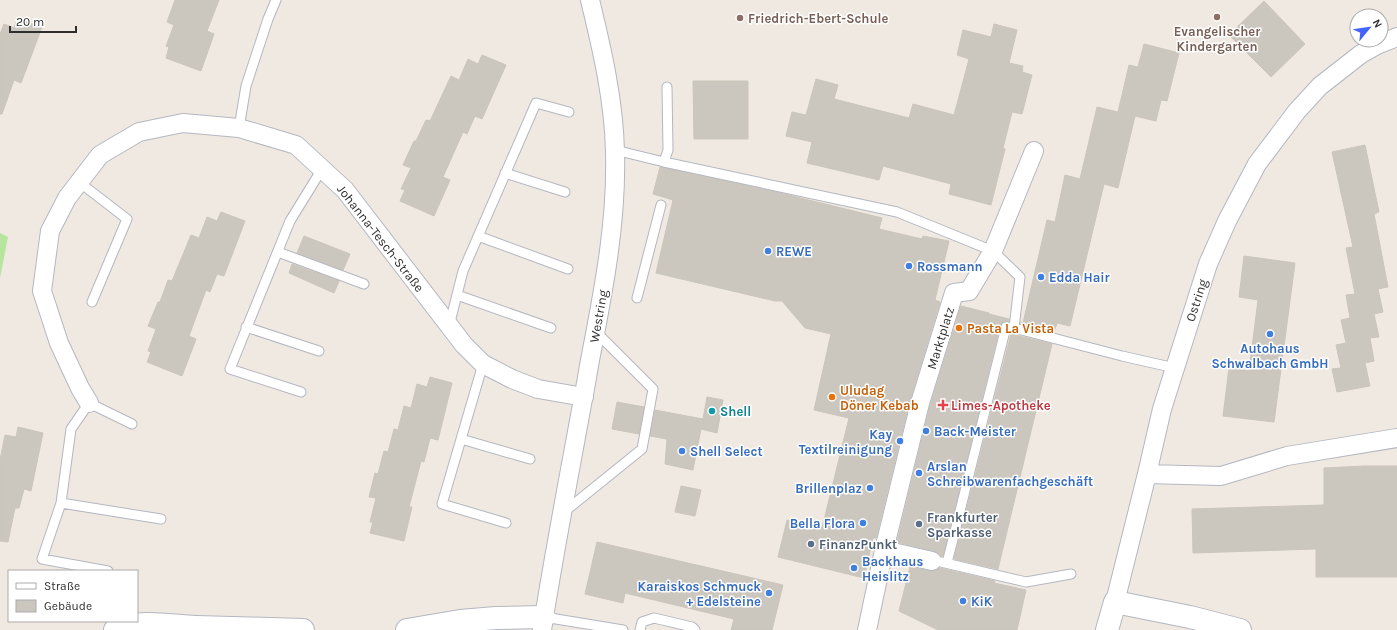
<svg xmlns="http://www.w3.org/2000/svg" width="1397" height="630" viewBox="0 0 1397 630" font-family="Karla,sans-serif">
<rect width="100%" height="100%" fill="#efe9e1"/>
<!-- green -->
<path fill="#b6e59e" d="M0 233 8 237 0 278Z"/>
<!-- building -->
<path fill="#cbc7bf" stroke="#cbc5ba" d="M175 0H219L207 31 214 34 201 71 166 58 169 47 166 46 174 25 167 22Z
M1264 1 1305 44 1271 77 1229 35Z
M17 19 42 27 21 83 14 80 2 114H0V34L4 24 14 28Z
M994 24 1017 30 1009 63 1023 66 1022 72 1032 75 1022 114 1012 112 1003 148 1005 149 991 205 949 194 951 184 883 166 879 180 807 163 812 142 786 136 792 112 806 115 816 79 838 85 834 99 909 118 913 104 954 115 969 59 957 55 963 30 991 37Z
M1144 44 1179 53 1167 101 1161 100 1156 121 1135 116 1118 188 1104 184 1070 326 1057 323 1054 332 1021 324V322L1023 323 1047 220 1055 222 1065 175 1080 179 1097 107 1118 112 1129 65 1138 67Z
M482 55 506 65 482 119 475 116 467 134 463 132 443 177 450 180 434 216 400 201 405 190 401 189 411 168 403 165 414 141H416L426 120 430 121 451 76 459 80 468 59 478 64Z
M693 81H748V139H694Z
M1365 145 1379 212 1374 214 1388 287 1378 289 1383 312 1374 314 1379 337 1370 338 1374 361 1365 363 1370 386 1337 392 1332 369 1341 368 1336 345 1346 343 1341 320 1350 318 1346 295 1355 294 1346 248 1353 247 1332 152Z
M660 167 768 190 882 218 879 229 922 239 923 236 949 241 935 300 940 302 910 400 876 538H873L864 578 778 557 787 520 822 528 838 463 849 418 814 410 831 334 805 328 782 301H775L656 273 673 200 653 194Z
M221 212 245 221 224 276 217 274 210 292 206 290 189 336 196 339 182 376 147 362 151 352 148 351 156 329 148 326 158 302H160L168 280 172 281 191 235 199 238 207 217 217 221Z
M304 236 350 254 343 270 297 253Z
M1244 256 1295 263 1274 422 1223 416 1229 368 1249 371 1258 300 1239 297Z
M292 264 339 281 334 293 289 273Z
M961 306 989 313V314L1009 319V321L1004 322 1000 326 943 556H941L939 553 934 551 897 542 930 406Z
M1011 334 1052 344 998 569 954 559Z
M430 377 452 383 438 440 430 438 424 462 421 461 409 507H412L404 541 370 533 373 522H370L376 498 369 497 375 473 378 474 384 451 388 452 394 429 398 430 404 406 411 408 417 384 427 387Z
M707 397 723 400 717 433 701 429 693 470 665 464 667 439 650 436 655 410 703 419Z
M617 402 644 407 639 434 612 429Z
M18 427 43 433 31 491 24 489 19 508H15L8 542 0 541V460L5 435 16 437Z
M1364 466H1397V577H1316V549L1193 553 1192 509 1324 505V468Z
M681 486 701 490 695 516 675 512Z
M597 542 783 585 772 630H731L734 619 625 593 623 603 585 594Z
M910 567 930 571H935L940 568 995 581 994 583 1026 590 1017 630H938L899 611Z"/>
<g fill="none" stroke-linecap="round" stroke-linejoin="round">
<!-- lane casing -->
<g stroke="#b4b7c1" stroke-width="11">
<path id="lane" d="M239 128 246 86 268 19 276 0
M615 150 664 162 897 212 993 251 1020 277 1014 328 1122 356 1175 368
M664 162 668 150 667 87
M505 173 565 192
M79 182 127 219 92 302
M478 236 568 269
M278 252 364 284
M457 295 551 328
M637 298 661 205
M449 326 463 271 536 103 569 112
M246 327 319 351
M483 364 442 504 506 523
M301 392 230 369 290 221 322 169
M461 439 530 459
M61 503 161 519
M564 512 642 449 653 389 596 332
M941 562 1026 582 1071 574
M947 563 1006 327 1014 328
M108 571 42 559 61 503 71 429 89 403 132 424
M544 617 623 630
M640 630 642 622 654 618 692 627 695 630"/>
</g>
<!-- street casing -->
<g stroke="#b4b7c1" stroke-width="20">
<path id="street" d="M89 403 80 388 59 343 42 291 50 231 67 198 100 155 139 132 183 123 239 128 296 145 345 190 464 345 483 364 512 379 538 389 584 397
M1147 474 1221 476 1287 456 1397 438
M884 550 932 561
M1115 602 1147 474 1162 409 1208 264 1227 221 1257 164 1297 111 1320 86 1361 54 1377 45 1397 37
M542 630C554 553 569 476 583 399 586 385 588 370 591 355 604 288 617 220 615 152 614 101 602 49 590 0
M867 630 884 550 920 403 954 293 969 291 993 251 1034 151"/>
</g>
<!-- secondary casing -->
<g stroke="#b4b7c1" stroke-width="24">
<path id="secondary" d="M115 630C143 619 168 626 196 627 232 628 267 629 303 630
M407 630 460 621 496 618 544 617
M1107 630 1115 602 1190 617 1240 630"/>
</g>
<!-- lane -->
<use href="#lane" stroke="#fff" stroke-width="9"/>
<!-- street -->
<use href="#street" stroke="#fff" stroke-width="18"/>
<!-- secondary -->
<use href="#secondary" stroke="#fff" stroke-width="22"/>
</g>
<!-- markers -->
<g fill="#8d6e63" stroke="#fff" stroke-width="1.5">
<circle cx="1217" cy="17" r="4"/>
<circle cx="740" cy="18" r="4"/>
</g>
<g fill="#3f7fe0" stroke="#fff" stroke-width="1.5">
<circle cx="768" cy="251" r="4"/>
<circle cx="909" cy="266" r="4"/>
<circle cx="1041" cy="277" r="4"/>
<circle cx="1270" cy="334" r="4"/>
<circle cx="926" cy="431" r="4"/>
<circle cx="900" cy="441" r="4"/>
<circle cx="682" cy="451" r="4"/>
<circle cx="919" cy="473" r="4"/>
<circle cx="870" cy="488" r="4"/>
<circle cx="863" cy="523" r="4"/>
<circle cx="854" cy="568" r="4"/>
<circle cx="769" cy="593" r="4"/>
<circle cx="963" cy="601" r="4"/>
</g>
<g fill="#e8710a" stroke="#fff" stroke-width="1.5">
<circle cx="959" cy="328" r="4"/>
<circle cx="832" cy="397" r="4"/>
</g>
<path fill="#e0444e" stroke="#fff" stroke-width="1.5" d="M941 399h4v4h4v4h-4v4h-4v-4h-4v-4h4z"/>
<circle fill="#0f9aa8" stroke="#fff" stroke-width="1.5" cx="712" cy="411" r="4"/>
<g fill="#5c6f8a" stroke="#fff" stroke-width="1.5">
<circle cx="919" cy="524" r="4"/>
<circle cx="811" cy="544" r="4"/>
</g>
<g text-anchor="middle" stroke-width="3" stroke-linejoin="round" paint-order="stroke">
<!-- education labels -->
<g font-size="13" font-weight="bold" fill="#785e54" stroke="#fff" text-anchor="start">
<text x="748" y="23">Friedrich-Ebert-Schule</text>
<text x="1217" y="36" text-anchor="middle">Evangelischer<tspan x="1217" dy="15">Kindergarten</tspan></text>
</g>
<!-- street labels -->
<g font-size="13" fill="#2e2e2e" stroke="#fff">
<text transform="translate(381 238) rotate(52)" y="5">Johanna-Tesch-Straße</text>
<text transform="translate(1196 300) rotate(-72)" y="5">Ostring</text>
<text transform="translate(598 316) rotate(-80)" y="5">Westring</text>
<text transform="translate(940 338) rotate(-73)" y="5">Marktplatz</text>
</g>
<!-- shop labels -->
<g font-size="13" font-weight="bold" fill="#366cbe" stroke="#fff" text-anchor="start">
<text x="776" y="256">REWE</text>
<text x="917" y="271">Rossmann</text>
<text x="1049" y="282">Edda Hair</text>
<text x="1270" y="353" text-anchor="middle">Autohaus<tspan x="1270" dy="15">Schwalbach GmbH</tspan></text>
<text x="934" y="436">Back-Meister</text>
<text x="892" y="439" text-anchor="end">Kay<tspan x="892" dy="15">Textilreinigung</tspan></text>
<text x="690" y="456">Shell Select</text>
<text x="927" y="471">Arslan<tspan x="927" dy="15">Schreibwarenfachgeschäft</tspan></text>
<text x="862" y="493" text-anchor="end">Brillenplaz</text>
<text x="855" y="528" text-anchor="end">Bella Flora</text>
<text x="862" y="566">Backhaus<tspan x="862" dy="15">Heislitz</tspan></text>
<text x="761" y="591" text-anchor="end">Karaiskos Schmuck<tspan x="761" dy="15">+ Edelsteine</tspan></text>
<text x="971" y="606">KiK</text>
</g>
<!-- food labels -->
<g font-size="13" font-weight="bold" fill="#c56008" stroke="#fff" text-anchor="start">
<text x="967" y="333">Pasta La Vista</text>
<text x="840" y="395">Uludag<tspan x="840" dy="15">Döner Kebab</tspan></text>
</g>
<!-- health labels -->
<g font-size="13" font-weight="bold" fill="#be3a42" stroke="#fff" text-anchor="start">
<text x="951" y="410">Limes-Apotheke</text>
</g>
<!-- culture labels -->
<g font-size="13" font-weight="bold" fill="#0d838f" stroke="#fff" text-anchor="start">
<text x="720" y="416">Shell</text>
</g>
<!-- service labels -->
<g font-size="13" font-weight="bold" fill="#4e5e75" stroke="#fff" text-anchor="start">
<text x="927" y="522">Frankfurter<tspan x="927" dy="15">Sparkasse</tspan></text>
<text x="819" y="549">FinanzPunkt</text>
</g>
</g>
<!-- legend -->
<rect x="8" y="570" width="130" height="52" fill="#ffffff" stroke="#ababab"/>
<rect x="16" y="583" width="20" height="6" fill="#ffffff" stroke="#ababab"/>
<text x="44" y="590" font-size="12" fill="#2e2e2e">Straße</text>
<rect x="16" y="600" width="20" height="12" fill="#cbc7bf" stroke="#ababab"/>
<text x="44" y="610" font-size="12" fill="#2e2e2e">Gebäude</text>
<!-- north arrow -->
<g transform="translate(1369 28) rotate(61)"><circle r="19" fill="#ffffff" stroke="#ababab"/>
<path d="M0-3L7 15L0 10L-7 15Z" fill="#4264fb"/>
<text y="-6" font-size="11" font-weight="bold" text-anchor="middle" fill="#2e2e2e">N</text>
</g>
<!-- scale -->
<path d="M10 26v6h66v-6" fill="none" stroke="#2e2e2e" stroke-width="2"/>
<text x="16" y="26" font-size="12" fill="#2e2e2e" stroke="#ffffff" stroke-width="3" paint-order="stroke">20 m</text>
</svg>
